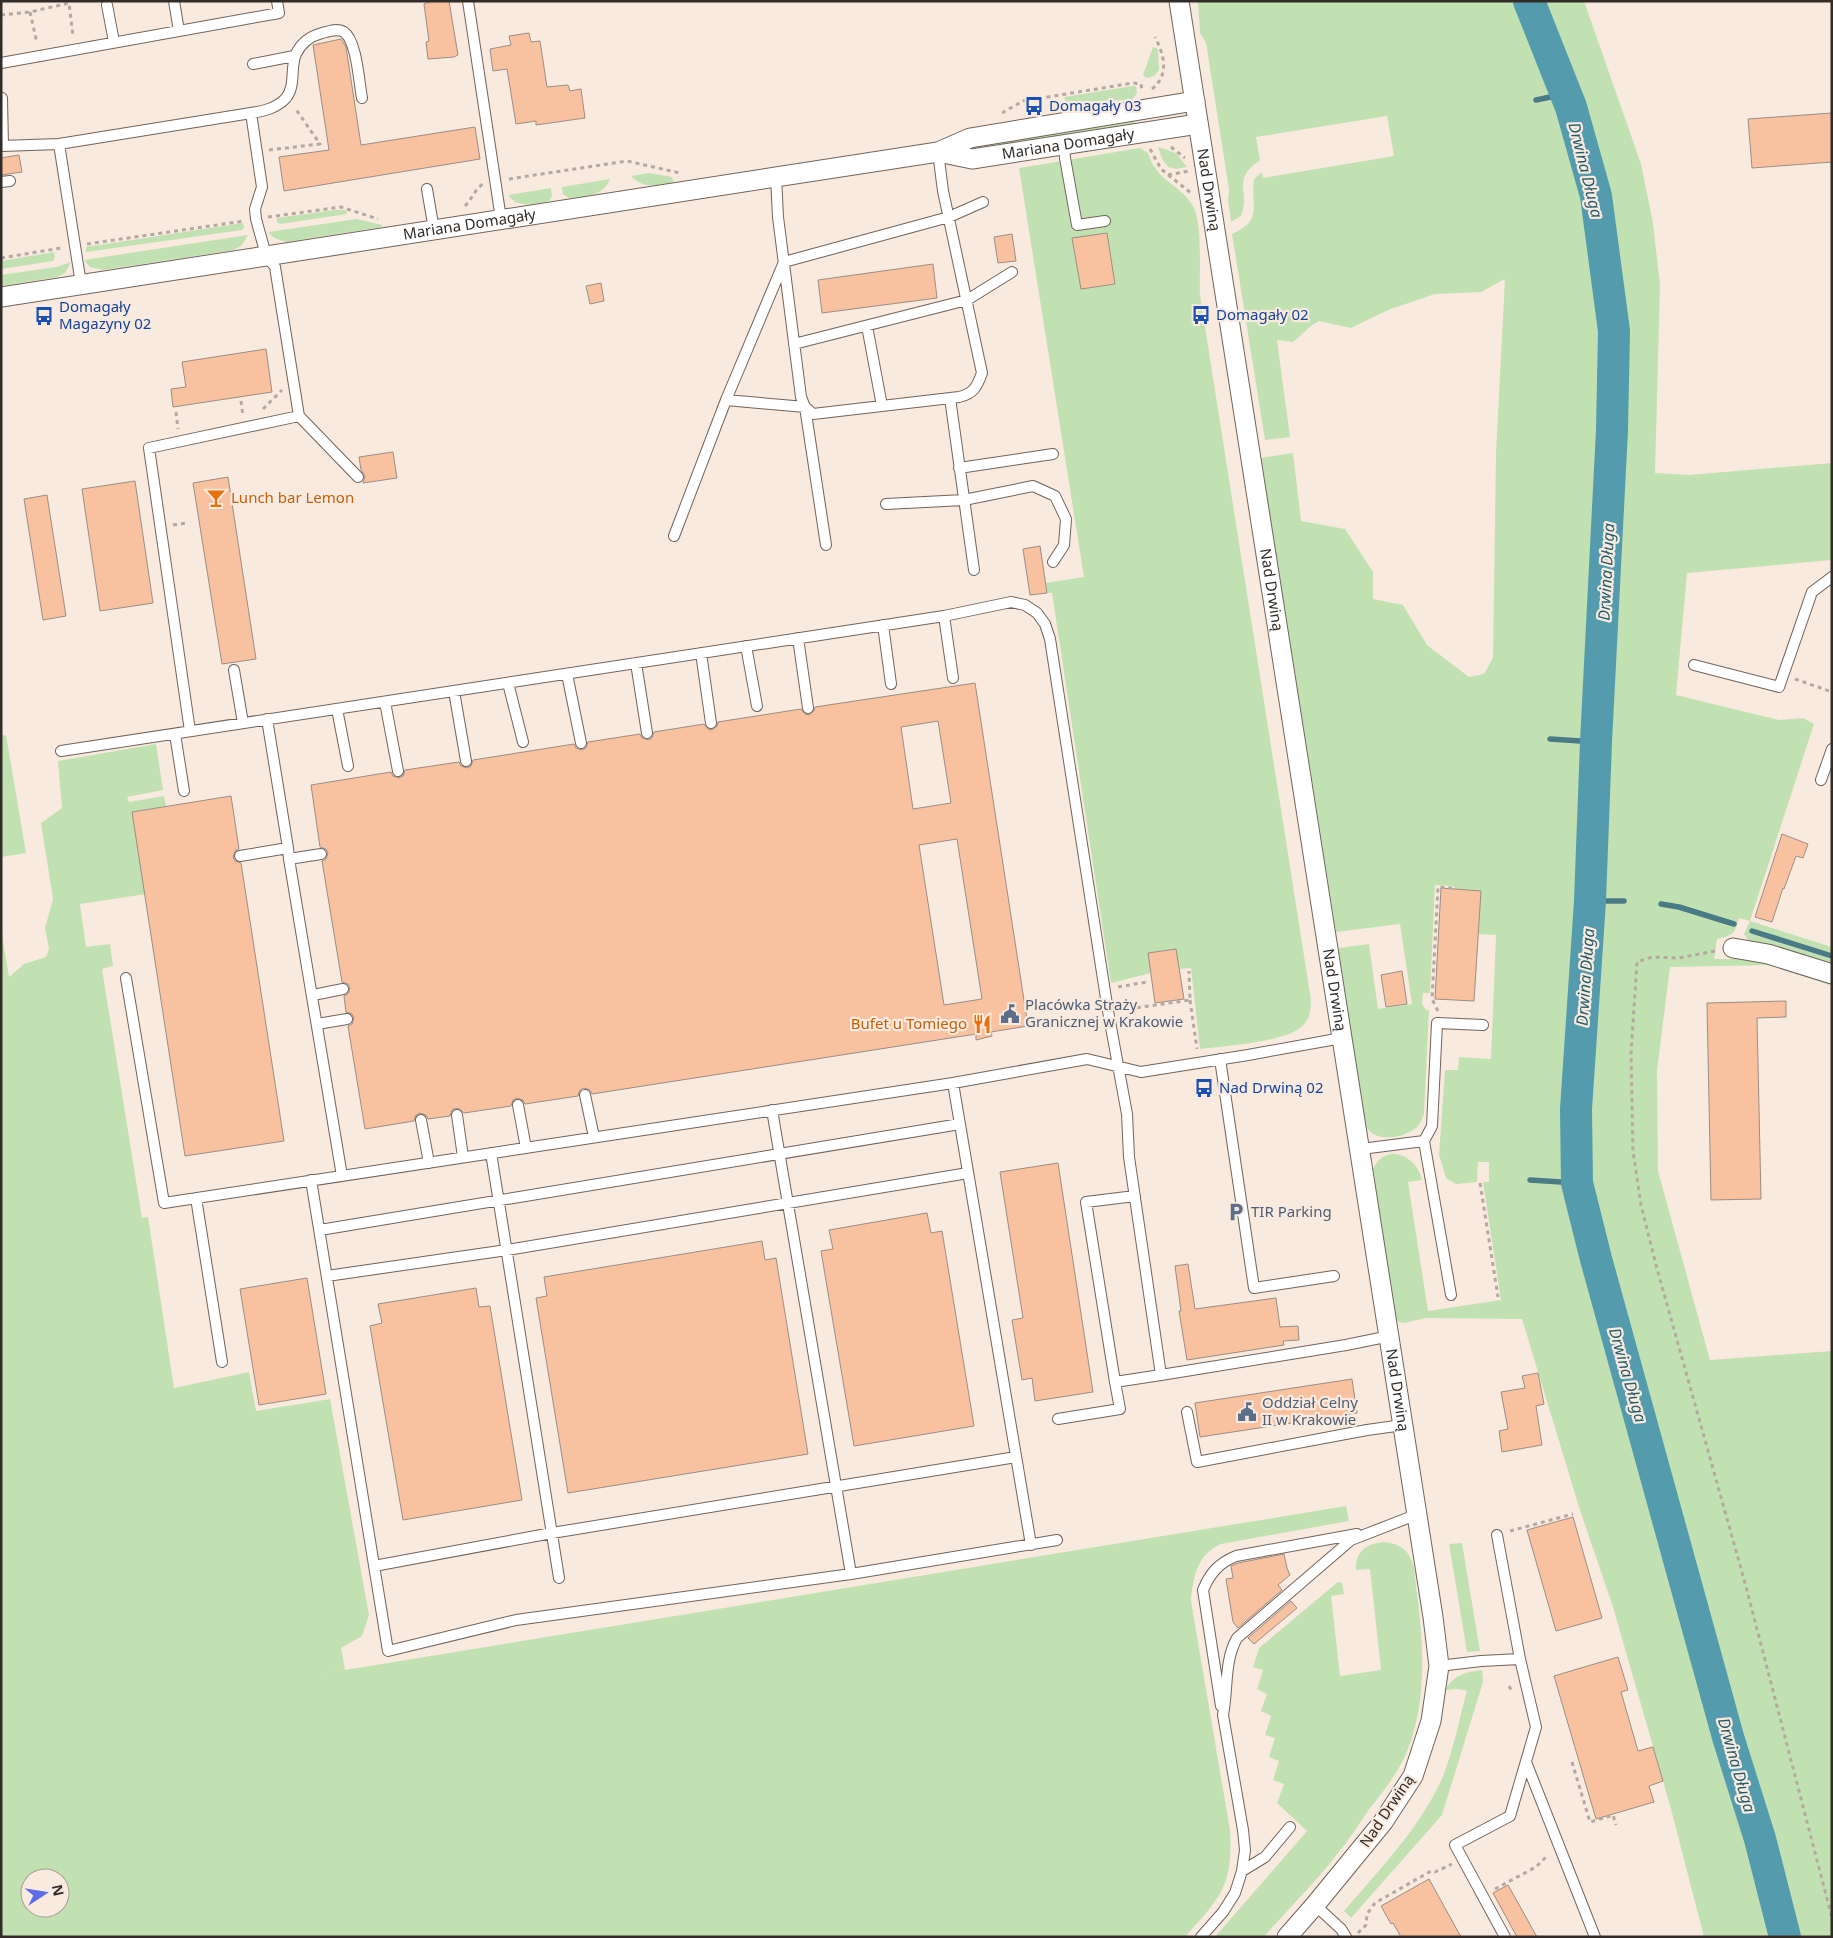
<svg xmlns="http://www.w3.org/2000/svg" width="1833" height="1938" viewBox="0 0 1833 1938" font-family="'Noto Sans',sans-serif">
<rect width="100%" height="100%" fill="#f9eae0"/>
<!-- green -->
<path fill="#c2e1b2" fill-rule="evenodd" d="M1198 1H1584L1641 164 1653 223 1660 285 1655 473 1689 475 1832 463V560L1687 573 1676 695 1779 720 1803 718 1814 724 1750 921 1832 947V967L1748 940 1744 934 1750 921 1739 918C1735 934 1733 935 1717 939L1714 959H1764L1828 980 1829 985 1770 965 1670 967 1657 1071 1658 1171 1710 1360 1832 1351V1937H1704L1671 1809 1613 1607 1579 1507 1522 1319 1426 1318 1404 1323 1399 1322 1396 1319 1373 1169C1385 1142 1417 1155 1422 1180L1408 1182 1428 1311 1501 1300 1483 1182H1489V1162H1478L1477 1182 1456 1184 1446 1178 1439 1155 1445 1070H1458L1459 1057 1491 1059 1496 935 1478 934 1480 891 1454 889V886L1435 885 1430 993H1423L1422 1004 1426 1010H1429L1424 1114C1422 1119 1420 1125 1416 1128 1402 1139 1374 1143 1366 1126L1338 951 1339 948 1369 944 1378 1009 1412 1004 1400 924 1336 932 1261 458 1293 453 1301 521 1345 529 1373 572V599L1403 605 1427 645 1469 677 1484 674 1493 658 1496 452 1505 279 1481 292 1435 294 1388 310 1351 328 1319 321 1311 326 1293 342 1277 340 1290 437 1265 440 1232 234C1264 220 1250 206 1254 179L1262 172 1263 178 1394 156 1387 116 1256 137 1260 160C1230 181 1251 191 1241 216L1231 222 1228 200 1229 189 1206 43 1200 33Z
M1153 47 1158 49 1159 70 1154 76 1146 78 1143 75Z
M1133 86H1136L1137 93 1132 100 1066 102 1064 97Z
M1134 118 1135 124 972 149 970 146Z
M1158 147 1176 153 1187 167 1176 169 1168 167 1162 159Z
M1140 148 1148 153C1157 182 1179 183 1193 206 1203 223 1199 274 1200 295L1311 1000C1311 1011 1310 1020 1300 1028 1283 1042 1224 1046 1200 1049L1191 968 1179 969 1176 949 1148 953 1151 973 1111 983 1052 593H1047L1046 583 1084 577 1019 168Z
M649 173 672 177 674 182C658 185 644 190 631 176Z
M610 179C603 197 585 196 569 198L563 194 562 187Z
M551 188 552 196 549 201C535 204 518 209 508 195Z
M335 210H346L347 214 280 224 277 222V218Z
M357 219 382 225V227L286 242 274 238 268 232Z
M243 223 244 228 242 230 86 252V247Z
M248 235 242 245 234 250 103 270 90 267 84 260Z
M54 252 55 257 53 261 1 269V261Z
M71 262 65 273 57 277 1 286V275L56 267Z
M6 735 26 853 1 857V736Z
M156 744 163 790 127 797 129 802 164 796 166 806 133 812 146 894 80 904 86 947 110 944 113 966 102 969 142 1218 148 1217 174 1388 249 1372 256 1411 330 1399 369 1615 362 1636 341 1648 345 1670 321 1674 1346 1506 1349 1521 1221 1544C1197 1554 1193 1578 1191 1601L1230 1830C1233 1886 1221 1897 1185 1937H1V929L9 977 24 964 46 957 49 949 45 928 53 899 41 823 62 808 58 761ZM30 1878H60V1908H30Z
M1385 1542C1416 1546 1414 1569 1417 1594 1424 1646 1427 1705 1406 1754 1397 1774 1383 1792 1370 1808 1359 1825 1347 1842 1335 1857 1313 1885 1287 1910 1264 1937H1215L1307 1831 1277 1803 1284 1784 1273 1780 1279 1761 1269 1757 1275 1738 1265 1735 1271 1716 1261 1711 1267 1694 1257 1689 1263 1670 1253 1667 1259 1648 1338 1582 1342 1583 1344 1594 1331 1596 1340 1676 1381 1670 1370 1569 1356 1570C1355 1551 1367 1543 1385 1542Z
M1462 1543 1480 1651 1467 1652 1449 1544Z
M1482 1670 1483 1682 1442 1815 1351 1918 1344 1911C1380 1869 1421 1827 1443 1776 1454 1749 1459 1719 1467 1691L1458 1689 1445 1690C1454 1675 1465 1672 1482 1670Z"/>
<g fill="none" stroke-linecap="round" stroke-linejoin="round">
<!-- stream -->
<path stroke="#4a7a86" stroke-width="5.5" d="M1536 100 1565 94
M1550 739 1596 742
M1590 901H1624
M1661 904 1679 907 1734 924
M1752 931 1832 956
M1530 1180 1577 1183"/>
<!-- river -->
<path stroke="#549bae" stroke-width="32" d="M1529 1 1571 107 1596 196 1614 331 1612 430 1596 742 1590 901 1576 1109 1577 1183 1596 1259 1728 1737 1760 1839 1785 1937"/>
</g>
<!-- building -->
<path fill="#f8c2a1" stroke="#9b8d84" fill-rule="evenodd" d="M432 1H449L458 55 454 57 428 59 426 42 429 41 424 4Z
M529 33 531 42 540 41 547 87 568 85 570 91 581 89 585 118 536 125V121L516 124 507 69 493 71 490 49 511 45 509 36Z
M341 39 346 47 361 145 475 127 480 159 284 191 279 157 329 150 313 45Z
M1832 113V162L1752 168 1748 119Z
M19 155 22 172 1 175V158Z
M1107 233 1115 284 1081 289 1072 238Z
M1012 234 1016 261 998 263 994 237Z
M933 264 937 298 822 313 818 280Z
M601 283 604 301 590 304 586 286Z
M266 349 272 392 173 407 171 389 186 387 182 362Z
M393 452 397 478 363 483 365 476 361 470 359 457Z
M228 477 256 659 222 664 193 483Z
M135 481 153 603 100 611 82 489Z
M47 495 66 616 43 620 24 499Z
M1040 546 1047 593 1030 595 1023 549Z
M975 683 1028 1026 991 1032 992 1036 976 1040V1034L592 1094 590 1090 584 1088 580 1090 578 1096 525 1104 523 1100 517 1098 513 1100 511 1106 464 1113 460 1109 456 1108 452 1110 450 1116 428 1119 426 1115 420 1113 416 1115 414 1121 365 1129 348 1026 352 1024 354 1018 352 1014 346 1012 344 996 348 994 350 988 348 984 342 982 322 861 326 859 328 853 326 849 320 847 311 785 391 772 393 776 399 778 403 776 405 770 459 762 461 766 467 768 471 766 473 760 574 744 576 748 582 750 586 748 588 742 640 734 642 738 648 740 652 738 654 732 704 724 708 729 712 730 717 726 718 722 801 709 805 714 809 715 814 711 815 707ZM938 721 951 803 913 809 901 727ZM957 839 982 999 944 1005 919 845Z
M231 796 239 849 235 851 233 857 235 861 241 863 284 1141 185 1156 132 812Z
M1782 834 1808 844 1803 858 1796 856 1784 889 1783 888 1772 922 1755 917Z
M1441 888 1481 891 1474 1001 1435 999Z
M1176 949 1184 999 1155 1003 1148 953Z
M1402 971 1407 1004 1386 1007 1381 975Z
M1786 1001V1017L1757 1018 1761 1199 1711 1200 1707 1003Z
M1058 1163 1093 1392 1035 1401 1032 1378 1022 1380 1012 1320 1023 1318 1000 1172Z
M927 1213 931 1233 942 1231 974 1426 854 1446 821 1251 833 1249 829 1230Z
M762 1241 765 1260 776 1258 808 1454 568 1493 536 1298 547 1296 544 1277Z
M1188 1264 1195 1309 1276 1298 1280 1327 1298 1326 1299 1340 1283 1341 1284 1345 1187 1360 1179 1311H1181L1175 1266Z
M307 1278 326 1394 259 1405 240 1289Z
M476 1288 479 1307 490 1306 522 1500 403 1520 370 1326 382 1323 378 1304Z
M1538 1373 1544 1404 1536 1406 1542 1445 1502 1452 1499 1431 1508 1429 1501 1392 1525 1388 1522 1376Z
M1352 1379 1357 1413 1200 1437 1195 1403Z
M1573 1517 1602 1618 1556 1631 1527 1530Z
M1284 1554 1287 1568 1290 1575 1278 1585 1282 1590 1238 1628 1233 1622 1226 1579 1233 1578 1231 1566 1238 1563Z
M1291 1601 1297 1608 1254 1644 1248 1638Z
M1618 1657 1628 1690 1621 1692 1638 1751 1653 1747 1663 1781 1649 1786 1654 1802 1596 1819 1554 1676Z
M1429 1879 1461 1937H1401L1393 1923 1391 1924 1381 1906Z
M1508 1885 1537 1937H1517L1493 1893Z"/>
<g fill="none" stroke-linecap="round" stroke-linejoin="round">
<!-- lane casing -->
<g stroke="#70635b" stroke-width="12">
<path id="lane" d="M174 1 179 31
M468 1 501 219
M107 5 114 42
M1 63 279 13 277 1
M253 64 294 56
M2 98 3 146
M251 113C264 111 277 108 286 98 296 86 290 67 296 54 301 43 311 36 322 33 329 31 338 28 344 32 357 41 359 83 362 98
M1064 145 1065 158 1077 225 1105 221
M1 146 59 144
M776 177 778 217 801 397 805 407 813 414 959 397C973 394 977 387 982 373L943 191 938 152
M1 182 10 181
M427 189 434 230
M81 284 59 144 251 113 262 187 255 209 256 219 266 255 275 267 299 416 149 448 190 731
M867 326 882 406
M794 344 967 300 1012 272
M950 398 974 570
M726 400 784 262 949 217 983 202
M299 416 358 477
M959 468 1053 454
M886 504 964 500 1033 486 1055 496 1066 519 1064 545 1053 562
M674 536 726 400 805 407 826 545
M944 616 953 678
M883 625 891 684
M798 638 808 708
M746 646 757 706
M701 653 711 723
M636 663 647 733
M1694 665 1779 687 1812 592 1832 577
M234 670 243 723
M567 674 581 743
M508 683 523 742
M454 691 466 761
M385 702 398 771
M337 709 348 766
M267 719 288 848 289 859 342 1176
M175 734 184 791
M61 751 944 616 1011 602 1025 605 1037 613 1045 624 1050 639 1108 1011 1127 1114 1129 1157 1161 1375 1115 1382 1120 1409 1058 1419
M1821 780 1832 749
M240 856 288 848
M289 859 321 854
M126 978 164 1203 953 1083 1087 1059 1141 1072 1248 1055 1342 1038
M313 995 343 989
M317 1024 347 1019
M1220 1059 1254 1288 1334 1276
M953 1083 1031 1545
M585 1095 594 1137
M518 1105 526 1148
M772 1110 851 1574
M457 1115 463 1157
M421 1120 429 1163
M1361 1149 1424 1141
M491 1153 559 1578
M311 1180 388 1651 516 1620 851 1574 1057 1540
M196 1198 222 1362
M320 1230 960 1124
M327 1276 507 1250 968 1173
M1451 1295 1424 1141 1432 1126 1437 1023 1483 1025
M1161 1375 1346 1345 1390 1336
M1115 1382 1086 1202 1135 1196
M1187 1412 1197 1462 1367 1430 1403 1425
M1497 1535 1520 1659 1536 1727 1510 1816 1455 1845 1505 1937
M374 1566 552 1533 1016 1457
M1439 1666 1481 1661 1520 1659
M1221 1706 1203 1590C1210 1573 1219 1563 1236 1556L1357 1534
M1526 1762 1595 1937
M1242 1871 1265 1857 1290 1827
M1315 1905 1341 1929 1346 1937
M1201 1937 1223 1912 1235 1893 1242 1871 1245 1850 1243 1830 1223 1715C1228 1690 1224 1661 1237 1638L1351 1540 1418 1514"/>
</g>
<!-- street casing -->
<g stroke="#70635b" stroke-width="21">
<g id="street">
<path id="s1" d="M1179 1 1433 1617 1439 1666 1431 1721 1413 1776 1383 1822 1315 1905 1287 1937"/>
<path id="s2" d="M938 152 972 159 1198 124"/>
<path id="s3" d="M1 297 938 152 970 138 1195 101"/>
<path d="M1733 948 1768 954 1832 974"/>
</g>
</g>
<!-- path -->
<path stroke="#b4a8a0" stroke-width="3" stroke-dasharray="4 4" stroke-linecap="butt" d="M30 12 37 43
M1 15 30 12 69 3 73 36
M1152 89C1170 74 1164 55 1155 37
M1002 113 1023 101 1133 83 1141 84 1142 91
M1171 147 1185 158
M1150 149 1161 169 1191 193
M269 150 320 144 295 108
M1168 175 1189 171
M509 179 627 161 680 173
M465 206C472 199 475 189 483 184
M268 217 341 207 378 219
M87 244 244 221
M1 258 61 248
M241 401 243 416
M263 409 282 390
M176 412 178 429
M173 525 187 523
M1795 679 1832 692
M1715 951 1678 958 1652 957 1637 962 1631 1054 1633 1151 1641 1205 1656 1265 1745 1583 1832 1918
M1118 987 1147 982
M1190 1000 1197 1049
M1121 1010 1190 1000 1189 971
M1438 1011 1432 999 1438 887 1452 888
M1480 1183 1498 1297
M1510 1531 1573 1514
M1509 1686 1513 1693
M1572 1762 1590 1822 1613 1815 1616 1825
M1495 1889 1536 1867 1548 1855
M1358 1933 1366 1925 1367 1914 1375 1903 1431 1871 1435 1872 1452 1864"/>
<!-- lane -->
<use href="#lane" stroke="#fff" stroke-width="10"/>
<!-- street -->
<use href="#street" stroke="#fff" stroke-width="19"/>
</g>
<!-- icons -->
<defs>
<g id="bus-bare" transform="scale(1.5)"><path d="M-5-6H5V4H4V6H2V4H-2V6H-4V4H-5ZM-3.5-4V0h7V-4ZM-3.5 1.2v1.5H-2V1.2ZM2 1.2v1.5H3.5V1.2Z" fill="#1a4fb4" stroke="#f9eae0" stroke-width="2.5" paint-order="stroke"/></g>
<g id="bar-bare" transform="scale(1.5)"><path d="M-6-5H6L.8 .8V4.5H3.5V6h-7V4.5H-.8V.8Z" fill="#e8710a" stroke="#f9eae0" stroke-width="2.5" paint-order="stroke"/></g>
<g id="civic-bare" transform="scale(1.5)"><path d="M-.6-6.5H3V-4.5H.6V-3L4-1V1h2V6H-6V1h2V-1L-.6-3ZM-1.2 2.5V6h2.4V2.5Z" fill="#5c6f8a" stroke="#f9eae0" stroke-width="2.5" paint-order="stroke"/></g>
<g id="restaurant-bare" transform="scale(1.5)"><path d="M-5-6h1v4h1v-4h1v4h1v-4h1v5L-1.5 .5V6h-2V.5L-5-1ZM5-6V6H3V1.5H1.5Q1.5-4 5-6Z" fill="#e8710a" stroke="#f9eae0" stroke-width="2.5" paint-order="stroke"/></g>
<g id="parking-bare" transform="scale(1.5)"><path d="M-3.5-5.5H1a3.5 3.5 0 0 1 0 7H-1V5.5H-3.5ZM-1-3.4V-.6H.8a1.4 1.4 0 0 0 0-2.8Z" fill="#5c6f8a" stroke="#f9eae0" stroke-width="2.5" paint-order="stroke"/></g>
</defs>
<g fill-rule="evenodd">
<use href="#bus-bare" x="1034" y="106"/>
<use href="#bus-bare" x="1201" y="315"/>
<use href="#bus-bare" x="44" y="316"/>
<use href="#bar-bare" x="216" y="498"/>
<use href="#civic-bare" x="1010" y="1014"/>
<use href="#restaurant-bare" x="982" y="1024"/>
<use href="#bus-bare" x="1204" y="1088"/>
<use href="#parking-bare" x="1236" y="1212"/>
<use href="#civic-bare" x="1247" y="1412"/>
</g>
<g text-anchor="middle" stroke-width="4.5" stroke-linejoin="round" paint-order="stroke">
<!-- transit labels -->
<g font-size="15" fill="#164399" stroke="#f9eae0" text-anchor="start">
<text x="1049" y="111">Domagały 03</text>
<text x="59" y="312">Domagały<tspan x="59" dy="17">Magazyny 02</tspan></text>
<text x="1216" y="320">Domagały 02</text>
<text x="1219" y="1093">Nad Drwiną 02</text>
</g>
<!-- street labels -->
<g font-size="15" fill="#312c28" stroke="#f9eae0">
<text dy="5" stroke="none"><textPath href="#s2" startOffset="132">Mariana Domagały</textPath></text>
<text dy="5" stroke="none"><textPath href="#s1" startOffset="191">Nad Drwiną</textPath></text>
<text dy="5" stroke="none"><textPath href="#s3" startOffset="474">Mariana Domagały</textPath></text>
<text dy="5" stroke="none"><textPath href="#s1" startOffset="596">Nad Drwiną</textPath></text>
<text dy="5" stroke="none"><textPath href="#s1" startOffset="1001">Nad Drwiną</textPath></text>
<text dy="5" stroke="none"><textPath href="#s1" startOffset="1406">Nad Drwiną</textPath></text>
<text transform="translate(1387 1811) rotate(-56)" y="5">Nad Drwiną</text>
</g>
<!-- food labels -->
<g font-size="15" fill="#c56008" stroke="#f9eae0" text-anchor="start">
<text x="231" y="503">Lunch bar Lemon</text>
<text x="967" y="1029" text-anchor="end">Bufet u Tomiego</text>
</g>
<!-- service labels -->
<g font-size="15" fill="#4e5e75" stroke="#f9eae0" text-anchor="start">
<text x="1025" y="1010">Placówka Straży<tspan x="1025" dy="17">Granicznej w Krakowie</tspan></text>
<text x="1251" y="1217">TIR Parking</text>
<text x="1262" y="1408">Oddział Celny<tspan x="1262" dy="17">II w Krakowie</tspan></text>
</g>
<!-- water labels -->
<g font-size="16" font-style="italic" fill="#215c6a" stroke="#f9eae0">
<text transform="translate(1586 170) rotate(76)" y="6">Drwina Długa</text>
<text transform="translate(1606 572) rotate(-87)" y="6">Drwina Długa</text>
<text transform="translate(1585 977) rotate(-86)" y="6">Drwina Długa</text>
<text transform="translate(1628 1375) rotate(74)" y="6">Drwina Długa</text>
<text transform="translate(1737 1765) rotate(74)" y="6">Drwina Długa</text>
</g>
</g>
<!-- border -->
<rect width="1833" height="1938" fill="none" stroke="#312c28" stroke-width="5"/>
<!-- north arrow -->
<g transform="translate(45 1893) rotate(78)"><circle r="24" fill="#f9eae0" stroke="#a99e96"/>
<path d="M0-4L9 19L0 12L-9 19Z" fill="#5c6de5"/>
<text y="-8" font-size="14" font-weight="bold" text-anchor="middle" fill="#312c28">N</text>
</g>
</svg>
